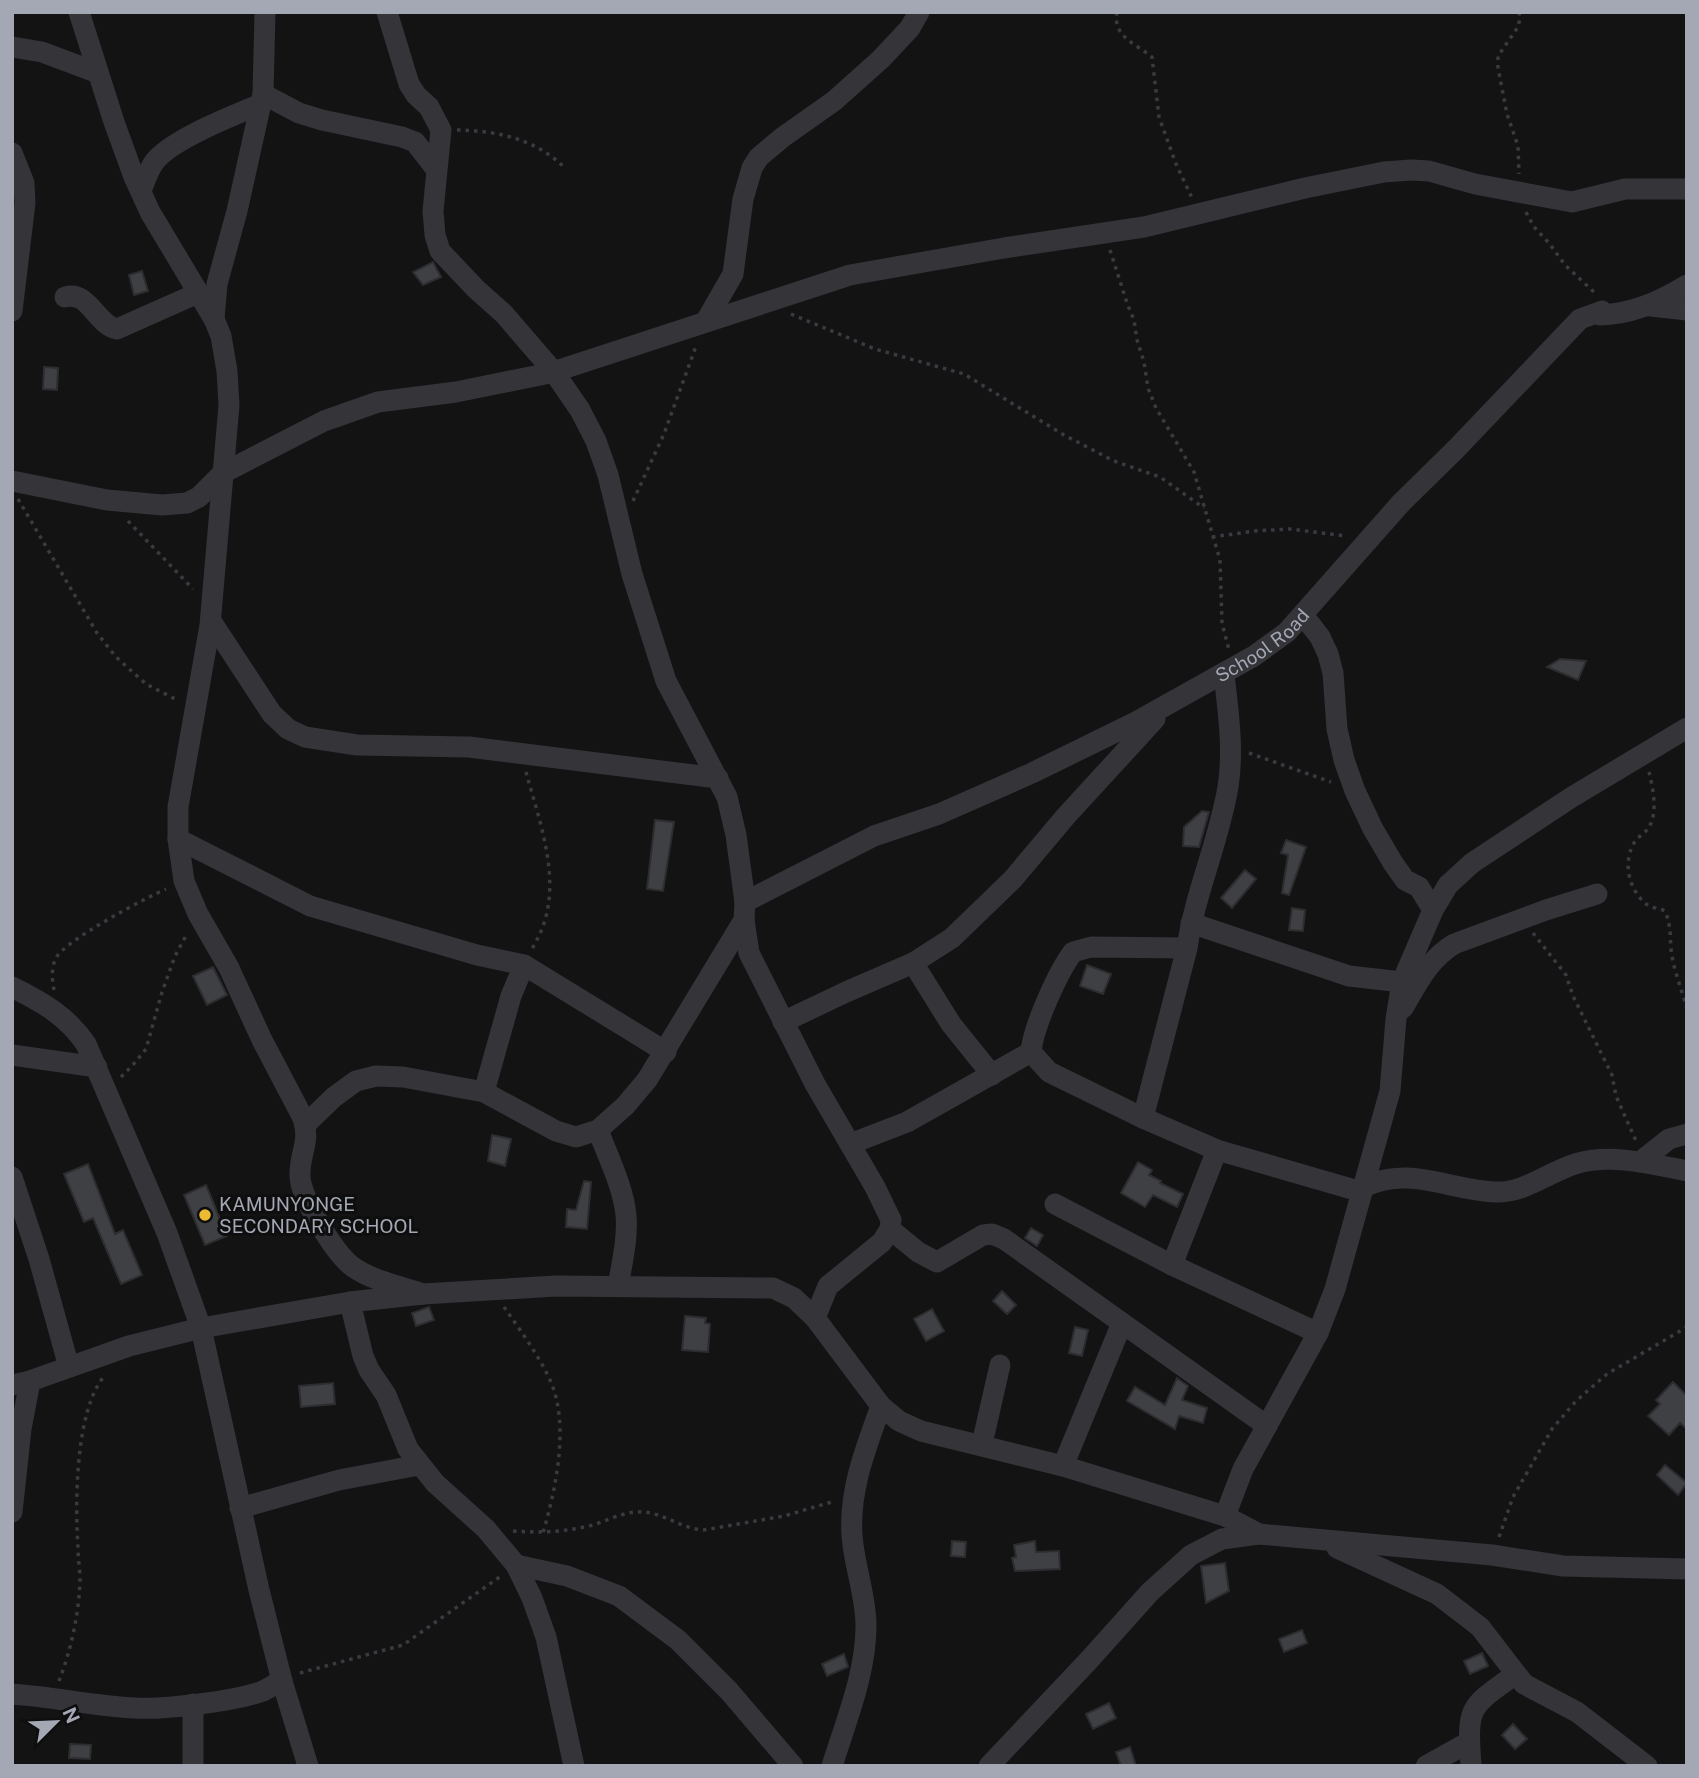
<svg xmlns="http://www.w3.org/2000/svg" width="1699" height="1778" viewBox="0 0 1699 1778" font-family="'Public Sans',sans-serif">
<rect width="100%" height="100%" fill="#131314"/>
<!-- building -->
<path fill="#3f4044" stroke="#2d2d30" stroke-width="2" d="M433 262 441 277 423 285 413 272Z
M142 271 148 291 134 295 129 275Z
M44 367 58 368 57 390 43 389Z
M1560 659 1586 661 1578 680 1547 667Z
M1202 811 1209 812 1199 847 1183 846 1184 827Z
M655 820 674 822 663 891 647 889Z
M1286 840 1306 847 1289 895 1282 893 1288 855 1281 853Z
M1245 870 1256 879 1232 908 1221 898Z
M1292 908 1305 910 1303 931 1289 930Z
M1087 965 1111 974 1103 994 1080 986Z
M213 967 227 995 207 1005 193 976Z
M492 1135 511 1139 505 1166 488 1161Z
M1138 1162 1152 1170 1149 1175 1161 1181 1160 1183 1183 1194 1177 1207 1153 1195 1145 1207 1121 1193Z
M88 1164 115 1234 123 1230 142 1275 121 1284 93 1218 84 1222 64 1174Z
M584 1181 591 1182 587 1229 566 1227 567 1209 576 1210Z
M206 1185 227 1236 205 1245 184 1195Z
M1031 1228 1043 1235 1037 1246 1025 1238Z
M1002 1291 1016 1305 1007 1314 993 1301Z
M429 1307 434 1320 416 1326 412 1313Z
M932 1309 944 1331 926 1341 914 1319Z
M685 1316 706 1318 705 1323 710 1324 708 1352 682 1350Z
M1075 1327 1088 1330 1082 1356 1069 1353Z
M1177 1378 1188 1386 1182 1400 1207 1408 1203 1423 1179 1416 1175 1429 1127 1401 1135 1387 1165 1405Z
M1673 1382 1687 1396V1429L1680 1423 1669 1435 1648 1416 1660 1404 1656 1400Z
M333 1383 335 1404 301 1407 299 1386Z
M1665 1465 1687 1483 1678 1495 1657 1475Z
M952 1541 966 1542 965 1557 951 1556Z
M1035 1541 1036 1552 1059 1551 1060 1569 1015 1571 1012 1558 1016 1557 1014 1545Z
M1225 1563 1229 1591 1206 1603 1201 1566Z
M1302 1630 1307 1643 1284 1652 1279 1639Z
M1482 1653 1488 1666 1470 1674 1464 1661Z
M844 1654 848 1667 827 1676 822 1664Z
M1109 1703 1116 1718 1093 1729 1086 1714Z
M1513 1724 1527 1739 1515 1749 1502 1735Z
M70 1744 91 1745 90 1759 69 1758Z
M1130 1747 1136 1766H1121L1116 1752Z"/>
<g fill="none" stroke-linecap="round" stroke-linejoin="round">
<!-- path -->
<path stroke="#3a3b40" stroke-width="3.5" stroke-dasharray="3.5 5" stroke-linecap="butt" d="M1117 12C1112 37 1138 45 1152 57L1159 117 1176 164 1192 198
M1519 12 1520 18 1518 27 1498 56V68L1507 114 1518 146 1519 174
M457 130C499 131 536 139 566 169
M1526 212 1534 227 1549 243 1565 265 1595 293
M1110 250 1127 303 1134 320 1137 340 1144 362 1148 388 1156 408 1194 472 1220 560 1222 623 1229 650
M791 314 875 349 964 374 1064 435 1114 461 1160 477 1204 508
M18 499 97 633 116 657 146 684 177 700
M633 501 664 434 696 346
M128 521 193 589
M1212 537 1255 531 1290 529 1346 536
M1249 753 1331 782
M526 772C539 820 561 877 543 926 540 935 535 943 531 951
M1649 772C1653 788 1658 812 1649 827 1646 833 1638 836 1634 843 1623 862 1628 888 1645 903 1650 908 1659 908 1665 911 1671 925 1670 935 1671 949 1673 969 1682 990 1687 1009
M1533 933 1566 975 1573 996 1612 1075 1616 1096 1636 1141
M54 990C52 980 51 967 56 958 64 941 147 897 166 889
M121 1077 132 1066 146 1049 162 992 175 956 187 934
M504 1307C520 1330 538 1354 550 1380 570 1424 556 1488 543 1533
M513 1531C539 1533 563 1532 589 1526 605 1522 620 1513 636 1512 661 1510 680 1529 704 1530L784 1516 835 1501
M1499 1537 1513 1497 1552 1429 1576 1401 1607 1374 1687 1327
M300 1673 403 1645 501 1576
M59 1681C71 1650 79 1614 80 1580 80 1570 78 1559 78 1548 75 1503 75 1410 105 1375"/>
<!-- minor -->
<g stroke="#343439" stroke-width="21">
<path d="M79 12 114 122 134 177 150 212 214 319"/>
<path d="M265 12 263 94 237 211 217 284 214 319 221 336 227 371 229 405 210 625 178 807V839L184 881 198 914 229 968 262 1040 303 1118C311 1143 299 1153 300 1176 300 1197 335 1254 353 1267 373 1281 400 1286 423 1294"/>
<path d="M387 12 409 84 416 95 429 107 441 130 433 211 435 235 440 251 476 289 504 314 554 372 580 410 596 441 608 475 632 574 666 681 727 797 736 835 745 902 744 920 749 953 815 1084 875 1187 891 1220 890 1229 882 1242 828 1286 815 1318"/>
<path d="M12 47 42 52 98 73"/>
<path d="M263 94 299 113 322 120 402 137 415 142 436 169"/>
<path d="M12 153 24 183 25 203 12 311"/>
<path d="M141 191C145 181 148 170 155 161 173 139 234 115 261 104"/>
<path d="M65 297C89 290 96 325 117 329L198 293"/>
<path d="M1651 306 1687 310"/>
<path d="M706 321 733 274 743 199 752 168 759 157 783 137 834 101 881 59 910 28 919 12"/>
<path d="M12 481 107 500 162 505 187 503 199 497 223 473 324 421 378 402 456 392 550 373 850 275 1004 248 1144 227 1305 188 1384 172 1411 170 1429 171 1475 184 1572 202 1625 189H1687"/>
<path d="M1303 615 1320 637 1328 654 1333 673 1337 729 1344 760 1355 791 1373 829 1393 863 1405 880 1419 887 1433 910"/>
<path d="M211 621 272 714 288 729 305 737 357 745 469 747 718 778"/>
<path d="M178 839 310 906 477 955 524 965 666 1052"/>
<path id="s1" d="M745 902 874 836 939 814 1032 773 1136 722 1254 656 1287 632 1401 503 1456 449 1580 319 1602 311 1600 315C1632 314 1660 302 1687 285"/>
<path d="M1191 923 1349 976 1402 982"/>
<path d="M1187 948 1091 947 1073 952C1058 972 1033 1027 1031 1052L1049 1072 1143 1118 1217 1150 1362 1192"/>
<path d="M913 963 951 1024 992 1075"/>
<path d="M12 987C42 1002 67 1016 86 1044L167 1233 201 1328 259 1590 282 1681 308 1766"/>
<path d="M1403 1008C1417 984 1429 959 1454 944L1546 910 1597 894"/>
<path d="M783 1022 846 992 913 963 952 938 1013 879 1066 816 1155 719"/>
<path d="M12 1055 97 1067"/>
<path d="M484 1092 511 996 524 965"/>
<path d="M1143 1118 1187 948C1195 893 1219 841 1228 787 1234 749 1228 711 1224 674"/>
<path d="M305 1125 334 1097 356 1081 376 1076 403 1077 484 1092 556 1131 576 1137 598 1130 625 1106 647 1080 744 920"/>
<path d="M598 1130C608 1157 623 1186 626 1215 628 1238 622 1263 618 1286"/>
<path d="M850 1144 907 1122 1031 1052"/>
<path d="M1640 1162 1669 1139 1687 1134"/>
<path d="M12 1177 39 1259 69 1367"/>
<path d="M1364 1187C1409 1165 1448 1190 1495 1192 1525 1193 1547 1173 1575 1164 1610 1153 1652 1164 1687 1171"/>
<path d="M1055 1204 1172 1265 1318 1333"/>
<path d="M890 1229 918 1252 937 1262 983 1235 992 1234 1004 1239 1267 1426"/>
<path d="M1172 1265 1217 1150"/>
<path d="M350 1302 363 1356 369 1370 386 1395 408 1449 435 1483 486 1529 516 1565 532 1598 546 1637 574 1766"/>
<path d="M12 1385 30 1381 129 1346 201 1328 350 1302 423 1294 556 1286 773 1288 794 1298 815 1318 881 1406 899 1421 921 1431 1063 1466 1225 1516 1259 1534"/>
<path d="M982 1444 1000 1365"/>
<path d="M1063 1466 1122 1323"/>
<path d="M240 1508 339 1480 419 1465"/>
<path d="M12 1512 21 1429 30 1381"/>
<path d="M1225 1516 1243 1469 1318 1333 1335 1289 1390 1091 1396 1019 1402 982 1433 910 1448 885 1472 863 1572 797 1687 728"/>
<path d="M1337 1548 1437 1594 1480 1627 1524 1684 1577 1712 1647 1766"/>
<path d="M516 1565 567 1576 619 1596 678 1640 729 1691 793 1766"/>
<path d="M12 1694C54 1697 94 1706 135 1708 163 1710 237 1701 263 1691 269 1688 275 1684 282 1681"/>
<path d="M193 1704V1766"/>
<path d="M832 1766C846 1721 866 1673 866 1626 866 1595 854 1566 852 1535 849 1489 866 1448 881 1406"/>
<path d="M989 1766 1090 1659 1150 1592 1191 1555 1222 1539 1259 1534 1492 1555 1563 1566 1687 1569"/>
<path d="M1426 1766 1469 1742"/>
<path d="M1471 1766C1467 1706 1468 1708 1516 1674"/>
</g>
</g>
<!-- markers -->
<circle fill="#edbb32" stroke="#0e0e0f" stroke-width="2.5" cx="205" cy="1215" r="7"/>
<g text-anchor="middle" stroke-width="6" stroke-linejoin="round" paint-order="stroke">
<!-- street labels -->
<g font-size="19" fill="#a4a8b4" stroke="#0e0e0f">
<text dy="7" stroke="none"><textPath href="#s1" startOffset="579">School Road</textPath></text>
</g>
<!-- poi labels -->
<g font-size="19" fill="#a4a8b4" stroke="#0e0e0f" text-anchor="start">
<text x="219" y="1211">KAMUNYONGE<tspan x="219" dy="22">SECONDARY SCHOOL</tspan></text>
</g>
</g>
<!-- border -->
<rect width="1699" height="1778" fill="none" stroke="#a4a8b4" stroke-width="28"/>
<!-- north arrow -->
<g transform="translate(56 1722) rotate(66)" stroke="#0e0e0f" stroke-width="5" paint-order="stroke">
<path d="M0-5L12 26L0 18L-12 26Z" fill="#a4a8b4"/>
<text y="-10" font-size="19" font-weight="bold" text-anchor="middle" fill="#a4a8b4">N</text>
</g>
</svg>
